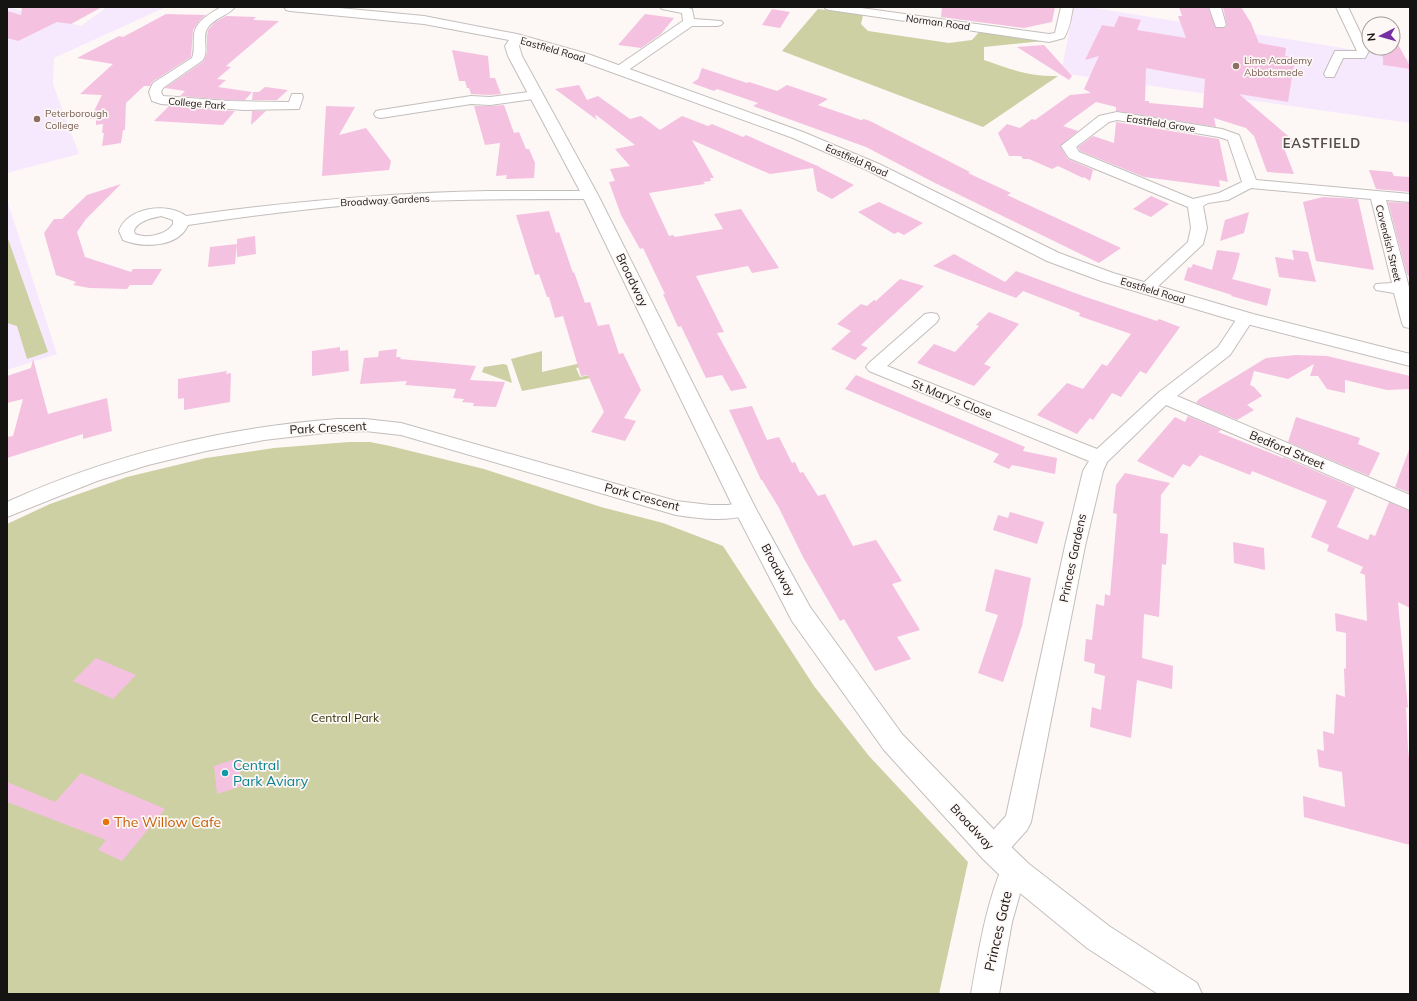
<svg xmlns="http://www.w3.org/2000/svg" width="1417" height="1001" viewBox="0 0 1417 1001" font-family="Mulish,sans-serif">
<rect width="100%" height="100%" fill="#fdf7f5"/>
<!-- education -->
<path fill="#f7e9fd" d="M7 7 81 26 107 7H166L54 58 53 84 79 154 7 173Z
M1074 7H1089L1410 59V123L1061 73Z
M7 200 57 354 7 370Z"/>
<!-- green -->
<path fill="#ccd0a3" d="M818 9 863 15 861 24 868 31 949 43 972 40 979 32 1043 41 984 47V60C1009 69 1031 77 1058 76L983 127 782 51Z
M7 236 48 352 27 359 17 326 7 323Z
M542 351V372L603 358 604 362 576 368 580 377 594 374 596 377 522 391 511 359Z
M503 364 507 365 512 383 482 372 484 367Z
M349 442H370L390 446 484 469 601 507 663 523 723 546 814 686 869 756 968 862 939 994H7V524L50 504 127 477 206 458 274 448Z"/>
<!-- building -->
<path fill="#f5c1e0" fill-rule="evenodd" d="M22 7H102L71 24 57 22 18 41 7 38V11L21 15Z
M942 7H1055L1052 22 1024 28 941 17Z
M1179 7H1208L1216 28H1224L1227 26 1223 7H1241L1251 23 1259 43 1286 48 1285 56 1295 58 1288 102 1239 94 1295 142 1282 143 1294 174 1267 172 1254 136 1246 128 1214 118 1216 127 1116 111V107L1096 102 1063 126 1078 131 1060 146 1068 159 1096 171 1093 170 1090 181 1084 177 1083 178 1058 166 1052 169 1029 159H1023L1021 156H1009L998 133 1007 124 1020 128 1032 119 1035 120 1070 95 1091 93 1084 89 1099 56 1085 60 1102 25 1114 27 1119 16 1141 20 1137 30 1186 38 1178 16H1182ZM1146 68 1205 79 1203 108 1149 103V101H1145Z
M772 9 790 12 780 28 762 25Z
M166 14 206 15 199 21 193 30 191 57 152 82 150 86H144L126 103 125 130H123L121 143 102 146 104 133H102L103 124 96 125V119H90L102 95 80 94 113 64 77 58 119 36 123 37Z
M645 14 674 18 661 34 641 48 618 45Z
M226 16 256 17 253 20 279 21 226 66 231 67 217 79 226 80 218 87 252 92 245 100H228L180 96 185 91 165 88 204 61 207 52V36L208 30 214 23Z
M1393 41H1396L1410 66V69L1383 65V58L1378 48H1393Z
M1044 45 1072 76 1069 80 1017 47Z
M452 50 488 56 490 78H495L501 94 490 95 471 94 469 88H467L465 81H459Z
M702 68 747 83 749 82 777 91 787 85 828 99 818 105 861 120 864 119 870 121 970 172 968 173 1011 193 1007 195 1121 248 1099 263 933 182 866 147 753 106 758 103 717 89 714 91 692 83 698 79Z
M579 85 587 100 598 96 630 119 641 116 660 130 682 116 708 126 712 124 743 137 746 135 766 144 820 167H819L854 185 832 199 817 191 813 168 770 174 692 140 714 178H710L711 181 703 182 705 184 649 193 669 236 673 235 675 237 723 229 714 214 741 209 779 268 752 273 748 266 696 276 724 332 717 333 747 388 731 391 722 375 706 378 681 326 678 327 663 294H665L643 248 640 249 621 215 609 182 615 181 610 169 630 166 615 149 635 145 596 115 595 116 597 120 555 89Z
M265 87 288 90 277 100H252L253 92H259Z
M504 105 514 133 519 132 526 149H529L535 163 534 178 506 179 507 175 496 176 500 143 485 145 474 106H490Z
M169 106 235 111 223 125 154 121Z
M326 106 355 107 339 135 366 128 391 161 389 170 322 176Z
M252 111H266L251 125Z
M1116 122 1219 139 1228 182 1219 180 1220 187 1144 177 1080 151 1078 147 1093 136 1114 143Z
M1369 170 1392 172 1394 176 1410 177V192L1376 189Z
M121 184 86 219 77 232 85 257 131 272 133 269H162L152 285H130L127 289 90 288 73 285 76 282 56 275 44 233 54 219H62L87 195Z
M1151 196 1169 204 1151 217 1133 209Z
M1323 197 1358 199 1374 270 1316 261 1303 202Z
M879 202 923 223 904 235 898 232 894 234 858 212Z
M1388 202 1410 203V276H1408L1406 271Z
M549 211 556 233 559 232 573 273 574 272 585 303 590 302 598 326 609 324 619 354 623 353 641 390 624 418 636 421 625 441 591 432 604 412 588 375 581 376 563 316 555 318 549 297H547L539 274 535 275 516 215Z
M1249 212 1244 233 1220 241 1225 220Z
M255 236 256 254 237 257V239Z
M237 244 235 264 208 267 210 247Z
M1217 250 1240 253 1235 272 1232 279 1271 289 1267 306 1231 296 1232 295 1184 280 1188 267 1191 268 1193 264 1212 270Z
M1292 250 1308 252 1316 282 1279 277 1275 257 1294 260Z
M954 254 1005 282 1016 271 1083 296 1157 321 1159 319 1180 327 1146 374 1140 371 1121 397 1112 393 1093 420 1090 418 1077 434 1037 415 1067 383 1083 389 1102 364 1107 366 1131 334 1079 316 1080 313 1023 291 1016 298 933 266Z
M900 279 924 286 861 345 868 348 855 360 831 349 851 331 837 324 861 304 867 306 874 300 876 301Z
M989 312 1019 324 984 364 991 367 974 386 917 363 934 344 955 352 979 326 976 325Z
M340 347V351L348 350 349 371 312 376V351Z
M397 349 396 357H401L400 359 476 366 470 380 505 382 496 407 473 406 474 403 462 402 464 399 453 398 456 389 405 385 407 381 360 384 364 358 378 357 379 351Z
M1296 355 1327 356 1410 376V389L1387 390 1345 380V393L1327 389 1318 376H1310L1314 364 1288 379 1254 371 1250 385 1254 387 1262 396 1247 405 1254 410 1237 420 1196 403 1199 399 1266 358Z
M33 359 48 414 107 398 112 431 83 439V434L7 458V437L13 436 23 399 7 403V376L31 368Z
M227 371 226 374 231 373 230 402 184 410V398L178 399V379Z
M856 375 1025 447 1023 451 1057 458 1055 474 1012 465 1009 469 993 462 999 454 845 389Z
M752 406 767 440 779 437 792 463 795 462 800 473 803 472 818 496 825 494 853 546 876 540 902 581 892 584 920 630 897 637 911 659 875 671 844 619 840 621 803 557 779 508 762 480H761L729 410Z
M1188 416 1221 430 1218 432 1283 458V457L1355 488 1337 527 1368 540 1370 534 1375 536 1389 502 1410 511V608L1398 602 1408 708 1406 707 1408 749 1410 766V845L1304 817 1303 796 1345 807 1342 772 1319 767 1317 749 1324 751 1323 731 1334 734 1336 694 1345 697 1344 668 1346 669V633L1336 631 1335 613 1367 621 1365 575 1360 573 1363 567 1327 551 1329 545 1311 537 1327 501 1252 471 1250 475 1200 455 1190 467 1183 464 1173 478 1137 461 1175 417 1185 422Z
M1296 417 1360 438 1358 444 1380 453 1369 476 1288 442Z
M1409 450 1410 451V493L1395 487Z
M1125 473 1170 483 1161 495 1160 533 1168 534 1166 565 1162 564 1159 617 1144 614 1142 658 1173 666 1172 689 1137 680 1131 738 1090 727 1092 707 1101 710 1105 676 1094 673 1095 664 1084 661 1086 639 1092 640 1096 604 1104 606 1105 594 1110 596 1117 514 1113 513 1116 485Z
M1010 512 1044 522 1037 544 993 530 998 515 1008 518Z
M1233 542 1264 548 1265 570 1234 563Z
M995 569 1031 578 1022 626 1003 682 978 673 998 615 985 611Z
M96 658 136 675 113 699 73 681Z
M238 758 242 786 217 794 214 766Z
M81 773 165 809 122 861 98 850 106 840 7 802V782L55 802Z"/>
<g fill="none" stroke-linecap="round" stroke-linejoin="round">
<!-- street casing -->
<g stroke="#c3bebc" stroke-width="2">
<path id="street" d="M221 7H235C228 16 213 18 207 29 202 38 209 50 203 60L163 88 161 92 163 96 228 101 289 102 292 94H302L303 97 299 109 244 110 161 104 152 101 149 92 153 83 192 58C195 50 193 44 194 36 194 22 211 13 221 7Z
M660 7H685L692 9 694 19 721 21 723 23 721 25 717 26H692L624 73H616L614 70 616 67 683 21 682 13 662 9Z
M824 7H854L1049 34 1055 33 1061 7H1073C1071 18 1070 28 1064 38L1049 42 830 10 826 9Z
M1209 7H1221L1226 25 1224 27H1216Z
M1336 7H1348L1369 51 1365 58H1343L1334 77H1326L1324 74 1335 51H1357Z
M536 91 541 92 542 95 541 98 490 105 471 104 381 118 376 117 374 114 376 111 381 110 471 96 490 97Z
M1117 112 1222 129 1239 135 1256 180 1410 194V202L1386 200 1410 291V328L1404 327 1402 323 1394 293 1376 290 1374 287 1376 284 1392 283 1371 199 1251 188 1228 200 1208 203 1203 206 1207 228 1203 244 1152 292 1146 294 1140 292 1138 289 1140 286 1188 242 1191 228 1188 207 1069 158 1061 146 1099 116ZM1117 120 1219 137 1228 140 1242 182 1219 193 1193 199 1079 152 1076 147 1109 122Z
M488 191H590L595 192 597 195 595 198 590 199C510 199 430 199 351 205 296 210 242 217 188 225 178 248 142 248 123 240L119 231C127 207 168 202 186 216 287 202 386 193 488 191ZM161 216 173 220V224C167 235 146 239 135 234L134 231C137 221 152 218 161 216Z
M931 313 937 314 939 318 937 322 887 366 1097 449 1158 393 1218 347 1240 314 1246 313 1252 314 1254 318 1230 355 1177 396 1410 495V510L1166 405 1107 462 1103 471 1085 546 1031 822 1027 830 1002 858 993 861 984 858 980 849 984 840 1006 816 1065 546 1083 471 1089 461 869 371 866 367 869 363 925 314Z
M338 419H365L401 423 676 501 710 505H728L745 502 752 504 755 509 752 514C726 522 702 519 676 515L401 435 365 431 324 433 264 440 206 451 148 465 97 481 7 517V502C110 455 225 427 338 419Z
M1014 856 1023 860 1027 869 1012 922 999 994H971C979 949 986 903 1005 860Z"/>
</g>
<!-- secondary casing -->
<g stroke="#c3bebc" stroke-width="2">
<path id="secondary" d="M284 7H329L424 16 517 34 588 54 803 132 879 164 1059 253 1113 273 1253 314 1410 354V366L1239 322 1101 281 1047 261 867 170 793 138 578 60 520 43 519 46 522 56 598 195 756 509 810 607 902 734 1003 839 1029 864 1109 926 1197 983 1202 994H1158L1087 948 1009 884 983 859 884 750 792 621 734 509 582 195 508 56 505 46 509 40 424 24 290 11 286 10Z"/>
</g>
<!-- street -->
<use href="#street" fill="#fff" fill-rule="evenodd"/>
<!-- secondary -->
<use href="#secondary" fill="#fff" fill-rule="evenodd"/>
</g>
<!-- markers -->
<g fill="#8d6e63" stroke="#fdf7f5" stroke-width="1.5">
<circle cx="1236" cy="66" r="4"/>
<circle cx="37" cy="119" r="4"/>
</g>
<circle fill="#0f9aa8" stroke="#fdf7f5" stroke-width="1.5" cx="225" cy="773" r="4"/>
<circle fill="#e8710a" stroke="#fdf7f5" stroke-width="1.5" cx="106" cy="822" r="4"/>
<g text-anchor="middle" stroke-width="3.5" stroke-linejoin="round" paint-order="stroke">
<!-- far-street labels -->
<g font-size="10" fill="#161413" stroke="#fdf7f5">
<text transform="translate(938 22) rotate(8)" y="4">Norman Road</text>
<text transform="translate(553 49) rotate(16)" y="4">Eastfield Road</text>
<text transform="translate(197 103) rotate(5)" y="4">College Park</text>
<text transform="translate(1161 123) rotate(9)" y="4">Eastfield Grove</text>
<text transform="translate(857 160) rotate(24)" y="4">Eastfield Road</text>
<text transform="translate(385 200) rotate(-3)" y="4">Broadway Gardens</text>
<text transform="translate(1389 243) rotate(76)" y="4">Cavendish Street</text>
<text transform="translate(1153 290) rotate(17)" y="4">Eastfield Road</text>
</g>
<!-- far-education labels -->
<g font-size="10" fill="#785e54" stroke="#fdf7f5" text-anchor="start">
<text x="1244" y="64">Lime Academy<tspan x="1244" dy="12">Abbotsmede</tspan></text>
<text x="45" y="117">Peterborough<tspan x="45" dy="12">College</tspan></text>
</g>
<!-- street labels -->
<g font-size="12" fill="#161413" stroke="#fdf7f5">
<text transform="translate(632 280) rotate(64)" y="4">Broadway</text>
<text transform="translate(952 399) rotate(22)" y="4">St Mary's Close</text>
<text transform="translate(328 428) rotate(-3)" y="4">Park Crescent</text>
<text transform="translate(1287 450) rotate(23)" y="4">Bedford Street</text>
<text transform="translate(642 497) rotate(15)" y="4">Park Crescent</text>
<text transform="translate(1073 558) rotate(-78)" y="4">Princes Gardens</text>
<text transform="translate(778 570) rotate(62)" y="4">Broadway</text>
<text transform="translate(972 827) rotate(47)" y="4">Broadway</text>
</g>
<!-- park labels -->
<g font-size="12" fill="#33340a" stroke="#fdf7f5">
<text x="345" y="722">Central Park</text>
</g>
<!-- far-district labels -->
<g font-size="13" font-weight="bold" letter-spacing="1" fill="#534e4c" stroke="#fdf7f5">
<text x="1322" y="148">EASTFIELD</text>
</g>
<!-- near-culture labels -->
<g font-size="14" fill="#0d838f" stroke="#fdf7f5" text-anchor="start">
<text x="233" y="770">Central<tspan x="233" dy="16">Park Aviary</tspan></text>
</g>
<!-- near-food labels -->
<g font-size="14" fill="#c56008" stroke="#fdf7f5" text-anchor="start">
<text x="114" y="827">The Willow Cafe</text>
</g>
<!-- near-street labels -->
<g font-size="14" fill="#161413" stroke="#fdf7f5">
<text transform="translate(998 931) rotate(-77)" y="5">Princes Gate</text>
</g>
</g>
<!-- border -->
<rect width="1417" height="1001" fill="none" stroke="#161413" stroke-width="16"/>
<!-- north arrow -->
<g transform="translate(1381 36) rotate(264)"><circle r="19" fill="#fdf7f5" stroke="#a19c9b"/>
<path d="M0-3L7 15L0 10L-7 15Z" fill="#752fa2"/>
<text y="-6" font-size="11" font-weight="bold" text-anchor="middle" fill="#161413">N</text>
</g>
</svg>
